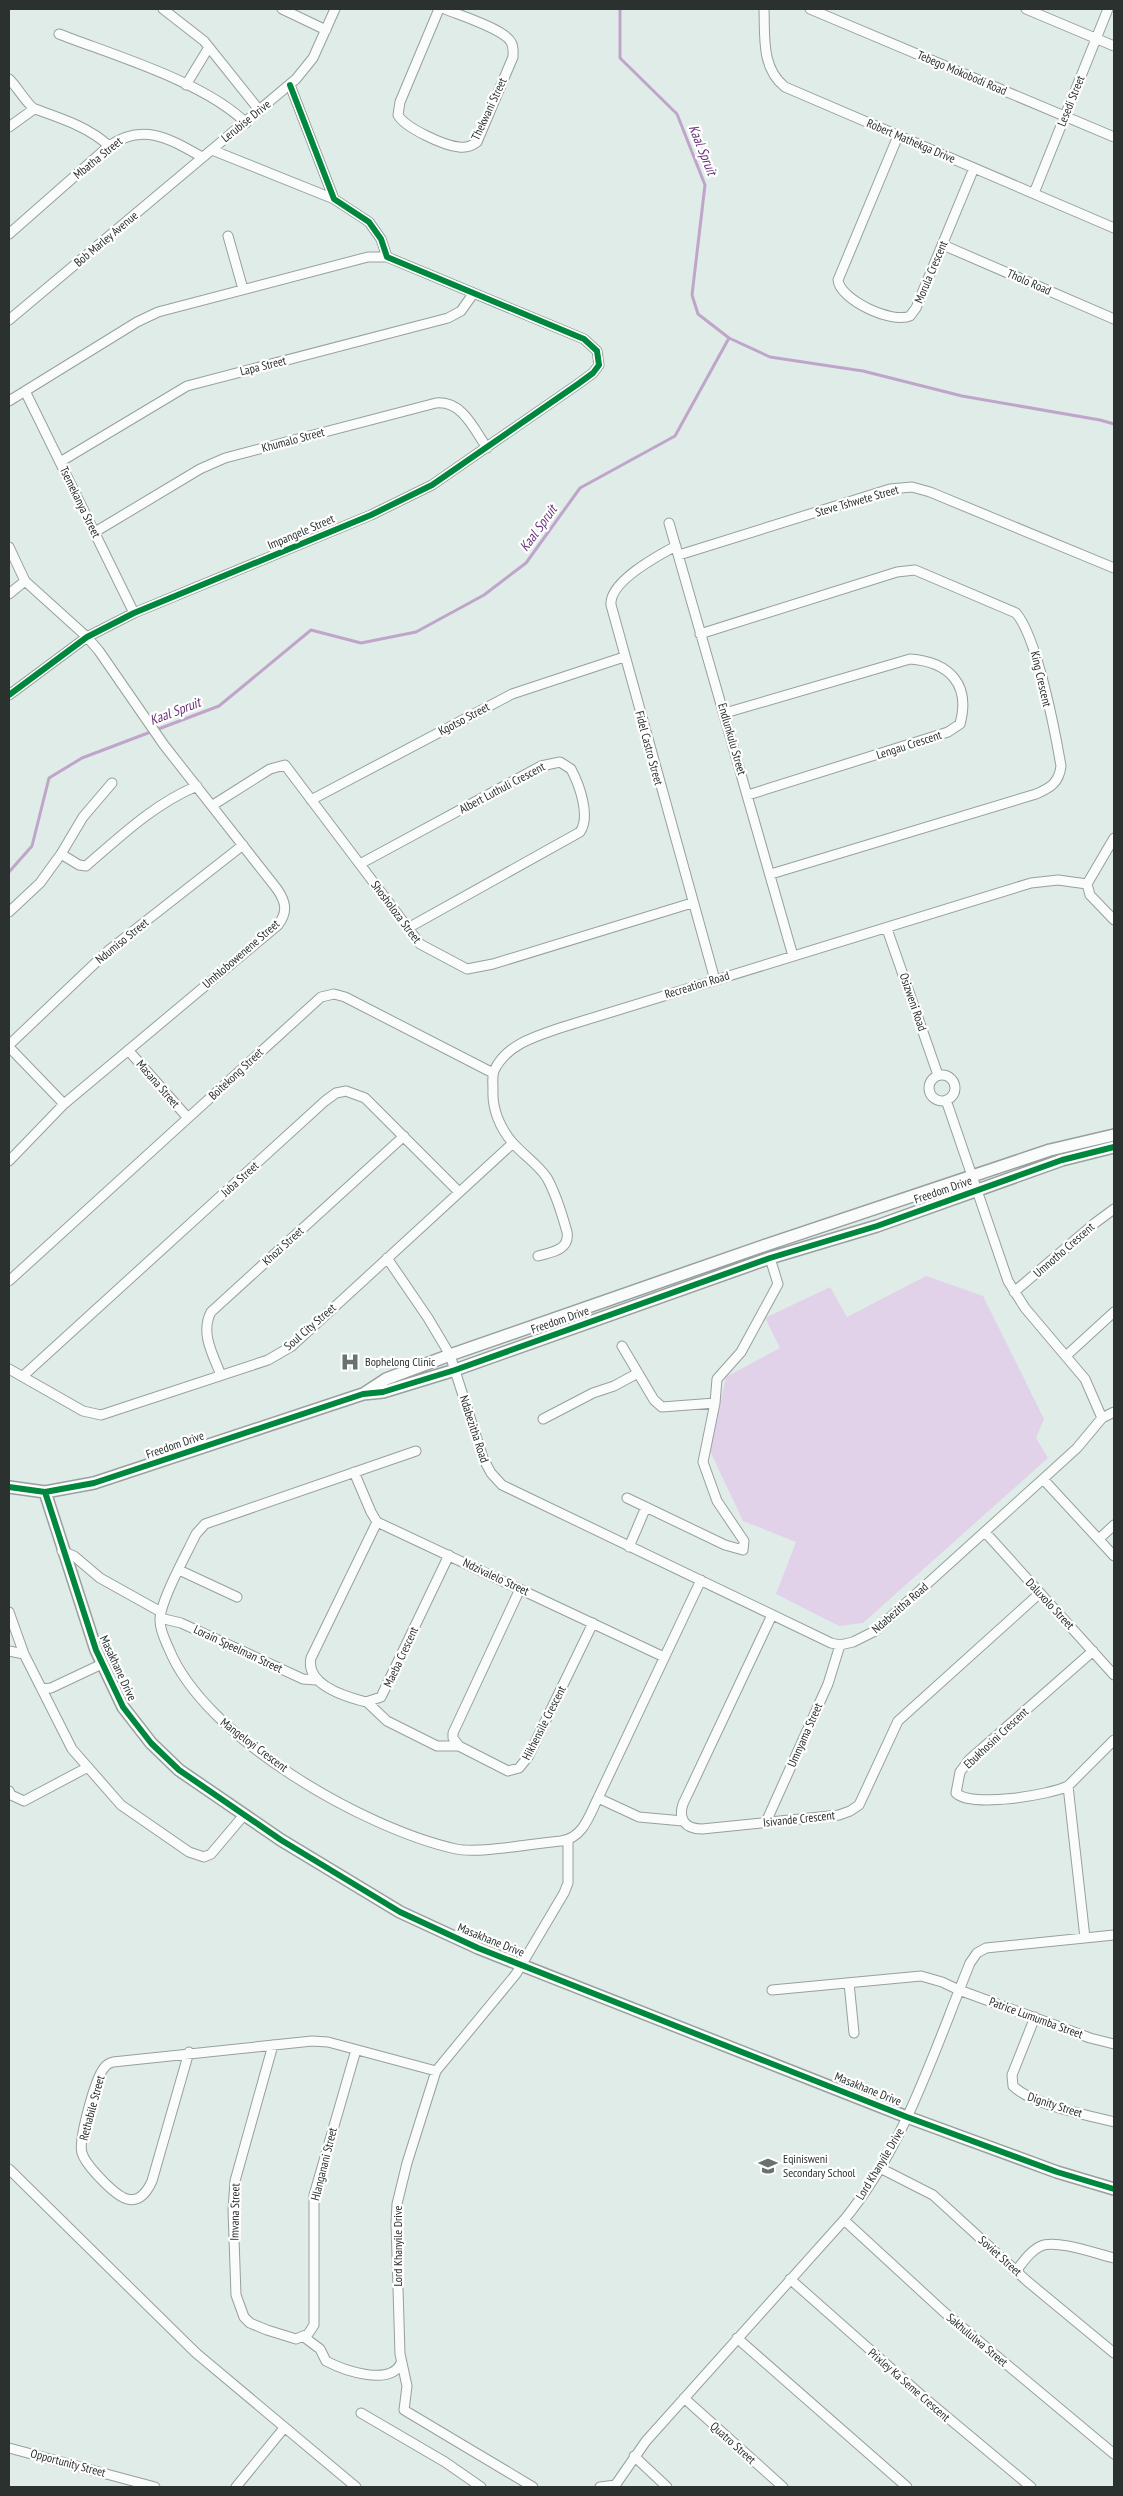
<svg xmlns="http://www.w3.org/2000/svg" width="1123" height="2496" viewBox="0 0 1123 2496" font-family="'PT Sans Narrow',sans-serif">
<rect width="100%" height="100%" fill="#e0ece7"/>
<!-- green -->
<path fill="#e1d2ea" d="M926 1276 983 1296 1044 1419 1036 1438 1048 1458 863 1623 839 1626 776 1594 796 1542 743 1521 710 1451 726 1377 780 1348 765 1318 830 1287 847 1317Z"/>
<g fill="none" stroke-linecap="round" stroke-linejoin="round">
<!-- stream -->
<path stroke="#c0a5cb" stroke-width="3" d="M729 338 770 357 863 371 962 396 1100 420 1114 424
M9 872 32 846 49 778 82 758 219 706 311 630 361 643 416 632 484 595 526 563 580 488 675 436 729 338 698 314 692 295 705 185 677 114 620 58V9"/>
<!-- minor casing -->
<g stroke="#97a09c" stroke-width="11">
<path id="minor" d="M163 9 204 41 260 111
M282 9 326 30
M439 9 400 102 398 115C405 128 445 146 459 147 466 148 472 146 477 142L513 57C513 52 514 47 511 42 504 29 459 15 445 9
M764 9C765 36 761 68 785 87L1114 228
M810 9 1114 137
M1026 9 1114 46
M59 34C113 55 205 82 246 123
M9 79C16 85 28 106 35 109 60 118 89 127 109 146
M186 85 209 47
M9 127 34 109
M898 136 838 280C840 300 892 324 910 316L916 308 974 168
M212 150 334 199
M1034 193 1108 9
M9 234 109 146C143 122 170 139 202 157
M228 236 243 289
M943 245 1114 319
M9 320 296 79 313 58 335 9
M25 391 134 613
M9 401 137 322 158 312 368 257H387
M60 462 187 386 448 318 461 311 473 294
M669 523 793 956
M95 532 200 469 225 458 436 403C462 400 474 429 487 448
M676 546C657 556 609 582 611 605L715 980
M9 547 25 581 87 637 99 651 164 745 277 889C286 902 288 912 278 925L64 1104 9 1161
M679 555 890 489 912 487 930 492 1114 568
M9 594 25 581
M700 634 897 572 915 570 1016 613C1037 637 1055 731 1061 766 1059 783 1050 788 1036 794L771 874
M9 695 87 637 134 613 371 515 432 485 578 384 593 373 599 365 597 351 584 339 387 257 381 239 369 222 334 199 290 85
M725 713 910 659C949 662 971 684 960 724L948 732 748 795
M311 800 512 694 624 657
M213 805 270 769 285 765 420 944 467 969 493 964 692 903
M61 854 79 865 86 866C121 836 154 804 197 786
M360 864 541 766 560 762 571 769C579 784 591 816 580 832L408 928
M1087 884 1114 838
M1087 884 1090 895 1114 920
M9 912 40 883 61 854 83 817 112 783
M887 929 938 1075
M9 1045 109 950 243 845
M9 1047 64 1104
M128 1050 188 1118
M929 1088a13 13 0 1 1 26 0a13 13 0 1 1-26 0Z
M946 1100 1008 1281 1025 1308 1085 1379 1102 1418
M538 1256C552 1252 570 1250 567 1232 562 1214 556 1194 547 1178 538 1164 523 1155 512 1142 500 1128 492 1109 493 1090 493 1084 492 1076 494 1071 506 1044 537 1036 563 1027L1031 883 1058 880 1087 884
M387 1258 428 1318 450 1355 483 1458 491 1473 502 1485 831 1643 840 1645 853 1642 875 1631 1043 1479 1077 1448 1102 1418 1114 1412
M9 1281 321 997 334 994 345 997 493 1073
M1014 1292 1095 1223 1114 1209
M622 1346 654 1400 662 1407 715 1403
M1067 1355 1114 1312
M9 1369 83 1411 101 1415 268 1360 292 1346 513 1143
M221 1375C213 1355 200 1333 211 1312L404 1136
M23 1376 325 1101 336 1093 346 1091 365 1098 459 1192
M543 1419 593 1393 614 1386 638 1373
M416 1451 205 1524 196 1534C187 1553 160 1601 160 1620 160 1631 165 1640 169 1649 205 1738 365 1829 456 1849 479 1854 535 1843 561 1841 583 1838 589 1816 598 1798L701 1580
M354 1472 371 1512 377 1522 664 1657
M1043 1479 1114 1556
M627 1498 725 1545 743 1550 744 1541 717 1501 703 1462 715 1403 717 1379 741 1352 778 1284 770 1258
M377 1522 311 1658C305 1685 346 1697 366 1702L381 1697 449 1555
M985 1532 1114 1675
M1099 1539 1114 1525
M629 1547 646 1507
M62 1551 74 1556 100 1578 161 1612
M179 1570 237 1597
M520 1589 453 1733V1738L459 1746 508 1771 519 1768 528 1757 593 1623
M9 1612 24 1654 72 1749 121 1805 189 1852 204 1857 211 1854 244 1815
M772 1615 683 1804C678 1819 685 1829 702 1829L839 1815 850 1811 859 1805 898 1721 1040 1593
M160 1618 181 1623 303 1679 316 1680
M9 1651 24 1654
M1093 1651 969 1760 960 1772 956 1793C971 1808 1050 1795 1068 1786L1114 1740
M42 1689 51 1688 102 1664
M368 1703 387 1721 437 1746H459
M1068 1786 1085 1938
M9 1791 11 1795 24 1801 88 1767
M598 1798 639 1817 683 1821
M766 1822 828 1684 840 1645
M849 1983 854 2033
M772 1990 921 1976 942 1982 959 1990 1090 2038 1114 2044
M1035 2017 1012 2075 1013 2086C1033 2105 1087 2115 1114 2122
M273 2045 235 2181 233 2210 236 2295 244 2317 250 2323 267 2330 296 2339 308 2334 314 2325V2195L356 2050
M189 2052 152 2181C137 2214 118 2197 100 2178 94 2171 85 2163 82 2153 78 2141 95 2079 104 2068 106 2065 109 2063 113 2062L312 2041 328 2042 436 2071
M880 2168 933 2195 1027 2281 1114 2353
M9 2169 196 2353 356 2487
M844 2220 944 2312 1114 2454
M1016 2271C1023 2262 1030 2251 1041 2246 1056 2239 1097 2254 1114 2258
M790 2279 928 2401 1031 2487
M304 2337 320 2349 326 2361C343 2370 390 2387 401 2363
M737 2338 907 2487
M684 2398 783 2487
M361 2413 445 2462 481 2487
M9 2448 155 2487
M634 2456 667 2487
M236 2487 284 2428
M533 2487 404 2410 407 2386 400 2354 396 2223 397 2204 407 2163 436 2071 516 1974 564 1893 568 1883V1840
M600 2487 616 2485
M614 2487 646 2441 844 2220C905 2146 934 2051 970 1963L977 1953 986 1948 1114 1935"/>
</g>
<!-- tertiary casing -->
<g stroke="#97a09c" stroke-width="14">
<path id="tertiary" d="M363 1394 386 1379 450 1355 763 1246 1050 1150 1114 1135
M9 1487 45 1492 94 1483 363 1394 383 1392 455 1370 770 1258 877 1226 1062 1160 1114 1147
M45 1492 96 1650 123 1707 151 1743 179 1770 281 1840 400 1912 478 1948 907 2117 1057 2172 1114 2189"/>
</g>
<!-- minor -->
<use href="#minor" stroke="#fafcfb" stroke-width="9"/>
<!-- tertiary -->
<use href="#tertiary" stroke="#fafcfb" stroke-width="11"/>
<!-- cycleway casing -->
<g stroke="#fff" stroke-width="9">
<path id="cycleway" d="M9 695 87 637 134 613 371 515 432 485 578 384 593 373 599 365 597 351 584 339 387 257 381 239 369 222 334 199 290 85
M9 1487 45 1492 94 1483 363 1394 383 1392 455 1370 770 1258 877 1226 1062 1160 1114 1147
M45 1492 96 1650 123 1707 151 1743 179 1770 281 1840 400 1912 478 1948 907 2117 1057 2172 1114 2189"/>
</g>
<!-- cycleway -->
<use href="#cycleway" stroke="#00873e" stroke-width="6"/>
</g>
<!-- icons -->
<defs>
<g id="hospital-bare" transform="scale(1.5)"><path d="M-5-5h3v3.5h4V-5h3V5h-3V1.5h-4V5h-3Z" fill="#6a726f" stroke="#fff" stroke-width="2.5" paint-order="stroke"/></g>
<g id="school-bare" transform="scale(1.5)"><path d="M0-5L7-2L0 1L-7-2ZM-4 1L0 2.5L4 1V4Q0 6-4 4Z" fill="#6a726f" stroke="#fff" stroke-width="2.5" paint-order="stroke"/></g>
</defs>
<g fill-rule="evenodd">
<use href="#hospital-bare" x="350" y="1362"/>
<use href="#school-bare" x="768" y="2166"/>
</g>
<g text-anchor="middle" stroke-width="4.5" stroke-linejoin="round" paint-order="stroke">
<!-- street labels -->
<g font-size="12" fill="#2a312f" stroke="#fff">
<text transform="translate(962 73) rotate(23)" y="4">Tebego Mokobodi Road</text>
<text transform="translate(1071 101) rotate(-68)" y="4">Lesedi Street</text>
<text transform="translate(489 109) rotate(-65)" y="4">Thekwani Street</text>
<text transform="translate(246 121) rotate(-39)" y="4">Lerubise Drive</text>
<text transform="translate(911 141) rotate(23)" y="4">Robert Mathekga Drive</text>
<text transform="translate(98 158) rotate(-39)" y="4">Mbatha Street</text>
<text transform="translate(106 239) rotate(-40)" y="4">Bob Marley Avenue</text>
<text transform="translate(931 272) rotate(-67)" y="4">Morula Crescent</text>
<text transform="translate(1029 282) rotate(24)" y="4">Tholo Road</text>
<text transform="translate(263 366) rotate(-14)" y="4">Lapa Street</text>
<text transform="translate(293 440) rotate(-15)" y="4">Khumalo Street</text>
<text transform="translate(857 501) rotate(-16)" y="4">Steve Tshwete Street</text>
<text transform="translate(80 502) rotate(64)" y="4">Tsemekanya Street</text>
<text transform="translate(301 532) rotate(-23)" y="4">Impangele Street</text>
<text transform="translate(1041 679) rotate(77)" y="4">King Crescent</text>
<text transform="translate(464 719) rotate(-28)" y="4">Kgotso Street</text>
<text transform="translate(732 739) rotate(74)" y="4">Endlunkulu Street</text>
<text transform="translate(909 745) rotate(-18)" y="4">Lengau Crescent</text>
<text transform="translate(649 748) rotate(75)" y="4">Fidel Castro Street</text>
<text transform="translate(502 788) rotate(-28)" y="4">Albert Luthuli Crescent</text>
<text transform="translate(396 912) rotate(53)" y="4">Shosholoza Street</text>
<text transform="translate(122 941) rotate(-39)" y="4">Ndumiso Street</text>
<text transform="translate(241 954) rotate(-41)" y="4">Umhlobowenene Street</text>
<text transform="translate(697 985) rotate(-17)" y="4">Recreation Road</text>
<text transform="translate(913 1002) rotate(71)" y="4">Osizweni Road</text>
<text transform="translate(236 1074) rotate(-43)" y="4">Boitekong Street</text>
<text transform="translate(158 1084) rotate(49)" y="4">Masana Street</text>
<text transform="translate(240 1179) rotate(-42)" y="4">Juba Street</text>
<text transform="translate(943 1190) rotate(-19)" y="4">Freedom Drive</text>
<text transform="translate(283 1246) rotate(-42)" y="4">Khozi Street</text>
<text transform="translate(1064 1250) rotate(-41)" y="4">Umnotho Crescent</text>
<text transform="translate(560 1320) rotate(-19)" y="4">Freedom Drive</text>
<text transform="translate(310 1327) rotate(-41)" y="4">Soul City Street</text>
<text transform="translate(474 1429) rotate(72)" y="4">Ndabezitha Road</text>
<text transform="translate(175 1445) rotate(-19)" y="4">Freedom Drive</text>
<text transform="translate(496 1577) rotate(25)" y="4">Ndzivalelo Street</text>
<text transform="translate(1050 1604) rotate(47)" y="4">Daluxolo Street</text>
<text transform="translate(900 1608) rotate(-41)" y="4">Ndabezitha Road</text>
<text transform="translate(238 1649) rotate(25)" y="4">Lorain Speelman Street</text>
<text transform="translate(401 1657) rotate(-65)" y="4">Maeba Crescent</text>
<text transform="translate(118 1668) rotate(65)" y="4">Masakhane Drive</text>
<text transform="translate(544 1723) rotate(-63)" y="4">Hikhensile Crescent</text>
<text transform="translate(805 1735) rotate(-66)" y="4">Umnyama Street</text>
<text transform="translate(996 1738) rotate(-43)" y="4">Ebukhosini Crescent</text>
<text transform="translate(254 1745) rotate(37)" y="4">Mangeloyi Crescent</text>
<text transform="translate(799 1819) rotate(-6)" y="4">Isivande Crescent</text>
<text transform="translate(491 1940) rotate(22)" y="4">Masakhane Drive</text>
<text transform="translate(1036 2018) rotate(20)" y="4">Patrice Lumumba Street</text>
<text transform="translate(868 2089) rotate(22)" y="4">Masakhane Drive</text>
<text transform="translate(1055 2105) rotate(18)" y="4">Dignity Street</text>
<text transform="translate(92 2108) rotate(-75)" y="4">Rethabile Street</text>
<text transform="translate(324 2164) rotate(-76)" y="4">Hlanganani Street</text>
<text transform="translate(880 2164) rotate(-59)" y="4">Lord Khanyile Drive</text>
<text transform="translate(235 2212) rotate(-89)" y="4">Imvana Street</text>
<text transform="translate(398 2246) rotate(-90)" y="4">Lord Khanyile Drive</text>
<text transform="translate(1000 2256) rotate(42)" y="4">Soviet Street</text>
<text transform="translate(977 2340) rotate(40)" y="4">Sakhululwa Street</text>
<text transform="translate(909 2385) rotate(41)" y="4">Prixley Ka Seme Crescent</text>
<text transform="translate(733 2443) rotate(42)" y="4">Quatro Street</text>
<text transform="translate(68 2463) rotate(15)" y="4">Opportunity Street</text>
</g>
<!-- poi labels -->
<g font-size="12" fill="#2a312f" stroke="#fff" text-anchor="start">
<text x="365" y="1366">Bophelong Clinic</text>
<text x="783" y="2163">Eqinisweni<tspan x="783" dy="14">Secondary School</tspan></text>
</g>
<!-- water labels -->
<g font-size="14" font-style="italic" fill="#6b3579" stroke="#fff">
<text transform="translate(703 150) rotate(68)" y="5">Kaal Spruit</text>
<text transform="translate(538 528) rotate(-54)" y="5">Kaal Spruit</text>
<text transform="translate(175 711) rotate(-21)" y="5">Kaal Spruit</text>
</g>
</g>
<!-- border -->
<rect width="1123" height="2496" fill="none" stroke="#2a312f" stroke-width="20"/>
</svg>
